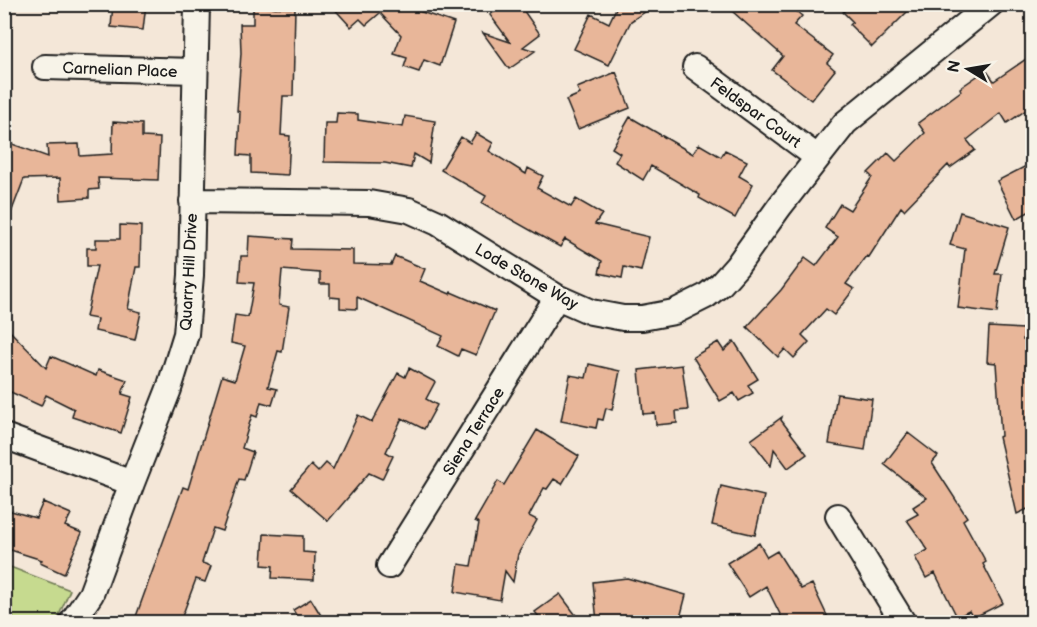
<svg xmlns="http://www.w3.org/2000/svg" width="1037" height="627" viewBox="0 0 1037 627" font-family="'Balsamiq Sans',sans-serif">
<rect width="100%" height="100%" fill="#f4e7d8"/>
<filter id="ink" filterUnits="userSpaceOnUse"><feTurbulence type="fractalNoise" baseFrequency=".0167" numOctaves="2"/><feDisplacementMap in="SourceGraphic" scale="12" xChannelSelector="R" yChannelSelector="G"/><feConvolveMatrix kernelMatrix="1 2 1 2 8 2 1 2 1" color-interpolation-filters="sRGB"/></filter>
<g filter="url(#ink)">
<!-- green -->
<path fill="#c6da8f" stroke="#717b56" stroke-width="1.5" d="M5 565 70 590 56 622H5Z"/>
<!-- building -->
<path fill="#e8b699" stroke="#1c1c1c" stroke-width="1.5" d="M113 4H146L143 30 111 27Z
M330 4H398L454 23 440 66 424 60 419 72 404 67 407 58 394 54 401 35 380 13 366 25 360 19 351 27Z
M505 4H519L540 34 523 47 535 51 509 69 483 33 510 42 490 15Z
M618 4H657L631 21 609 65 574 49 591 14 609 23Z
M724 4H788L802 16 794 25 833 55 827 63 835 70 811 100 772 70 783 56Z
M851 4H915L872 47 850 25 853 22 843 12Z
M253 7 295 8 293 96H283L281 135 290 136 288 175 251 173V156L238 155 240 112 237 111 241 53 240 24H253Z
M1032 55V106L1007 123 1001 113 967 140 975 150 950 168 948 165 904 210 901 207 869 257 867 256 846 284 854 289 834 315 826 309 802 335 809 342 794 358 785 349 778 357 747 327 781 290 805 258 816 266 838 237 825 228 840 204 850 210 872 177 868 173 888 153 896 161 925 133 918 123 961 91 960 88 986 70 994 81Z
M616 72 630 108 578 129 566 100 580 94 577 88Z
M337 113 358 114V120L403 127 405 116 435 121 429 163 414 154 411 168 385 163 324 162 325 123H336Z
M630 117 693 154 699 144 721 157 725 150 747 161 739 176 753 184 735 218 699 198 700 195 651 166 643 180 615 162 620 153 612 148Z
M113 122 142 124V137L160 138 158 180 98 178 99 189 89 190V198L61 200 60 178 24 179 6 226H4V141L48 157 47 145 79 144 80 156 112 154Z
M476 133 493 143 489 151 526 174 528 168 543 176 537 188 571 207 576 199 602 214 595 224 649 237 641 271 624 267 622 278 599 273 602 261 565 239 560 247 482 203 486 196 441 170 461 137 470 143Z
M1032 163V210L1016 219 997 181Z
M960 212 1009 227 995 274H1002L997 313 958 308 965 249 950 245Z
M120 225 141 226 140 267H136L128 309 141 312 135 340 95 331 97 319 86 317 97 266H87V248H96V239H120Z
M249 236 293 239 292 249 353 250V264L391 265 395 256 425 269 420 281 450 294 451 292 495 311 476 355 461 349 458 356 438 346 443 336 357 297V309L340 308V298L330 297V284H320V273L282 270 279 305 289 307 282 352 278 351 268 387 277 389 272 405 261 402 257 417 252 415 242 448 253 452 244 480 239 479 222 531 213 528 202 563 211 566 205 582 196 579 180 622H134L183 487 188 489 222 376 235 380 245 346 231 343 235 315 248 317 254 283 239 282 241 256H248Z
M4 325 46 368 51 356 96 376 98 370 127 380 122 394 132 397 121 433 72 417 74 409 46 395 41 406 4 389Z
M989 327 1024 329 1023 340 1032 341V507L1017 514 999 437 1001 436 996 363 987 362Z
M734 341 758 379 748 385 753 393 739 401 734 393 720 401 693 357 718 342 724 351Z
M589 364 620 371 612 410 606 408 603 420 598 419 596 428 561 421 570 375 586 378Z
M682 365 688 410 676 411 677 423 656 425 655 413 643 414 639 370Z
M409 368 435 382 426 399 437 405 424 429 402 418 386 452 393 456 382 479 369 473 328 521 291 489 311 465 318 472 326 463 333 469 358 415 372 422 398 373 405 377Z
M837 394 872 399 865 450 829 444Z
M782 417 781 420 807 454 788 468 774 449 771 466 751 440Z
M537 430 579 456 562 484 554 479 547 489 544 488 529 516 537 520 518 554 513 582 505 571 500 600 455 592 459 564 471 566 479 523 475 521 498 481 504 485Z
M908 433 938 456 932 463 967 517 963 520 986 562 983 564 1003 603 973 618 969 611 957 617 935 573 926 578 915 557 928 550 907 520 918 514 913 507 927 498 884 464Z
M721 486 764 496 755 535 712 525Z
M43 502 71 514 65 526 82 533 64 574 40 563 42 560 4 548V509L36 518Z
M264 534 303 536V552L315 553 314 580 272 578 273 566 262 565Z
M759 543 767 557 777 551 801 589 812 584 830 622H784L766 586 749 597 727 563Z
M627 578 686 595 679 622H597L593 582Z
M560 594 581 622H543L535 612Z
M311 599 325 622H300L293 610Z"/>
<g fill="none" stroke-linecap="round" stroke-linejoin="round">
<!-- street casing -->
<g stroke="#1c1c1c" stroke-width="28">
<path id="street" d="M45 67 195 71
M695 67 817 157
M192 201 369 203 409 210 438 223 557 297 591 312 623 318H642L674 312 706 296 721 284 737 266 780 206 845 123 991 4
M4 436 132 483
M838 516 903 622
M389 566 557 297
M72 622 91 594 132 483 169 389 186 334 191 275 197 4"/>
</g>
<!-- street -->
<use href="#street" stroke="#f7f3e8" stroke-width="24"/>
</g>
</g>
<g text-anchor="middle" stroke-width="5" stroke-linejoin="round" paint-order="stroke">
<!-- street labels -->
<g font-size="16" fill="#1c1c1c" stroke="#f7f3e8">
<text transform="translate(120 69) rotate(2)" y="6">Carnelian Place</text>
<text transform="translate(756 112) rotate(36)" y="6">Feldspar Court</text>
<text transform="translate(188 272) rotate(-87)" y="6">Quarry Hill Drive</text>
<text transform="translate(527 276) rotate(30)" y="6">Lode Stone Way</text>
<text transform="translate(473 431) rotate(-58)" y="6">Siena Terrace</text>
</g>
</g>
<!-- margin -->
<rect width="1037" height="627" fill="none" stroke="#f7f3e8" stroke-width="24"/>
<rect x="12" y="12" width="1013" height="603" fill="none" stroke="#1c1c1c" stroke-width="2" filter="url(#ink)"/>
<!-- north arrow -->
<g transform="translate(968 69) rotate(281)" stroke="#f7f3e8" stroke-width="4.5" paint-order="stroke">
<path d="M0-4.5L10 22L0 15L-10 22Z" fill="#1c1c1c"/>
<text y="-9" font-size="16" font-weight="bold" text-anchor="middle" fill="#1c1c1c">N</text>
</g>
</svg>
